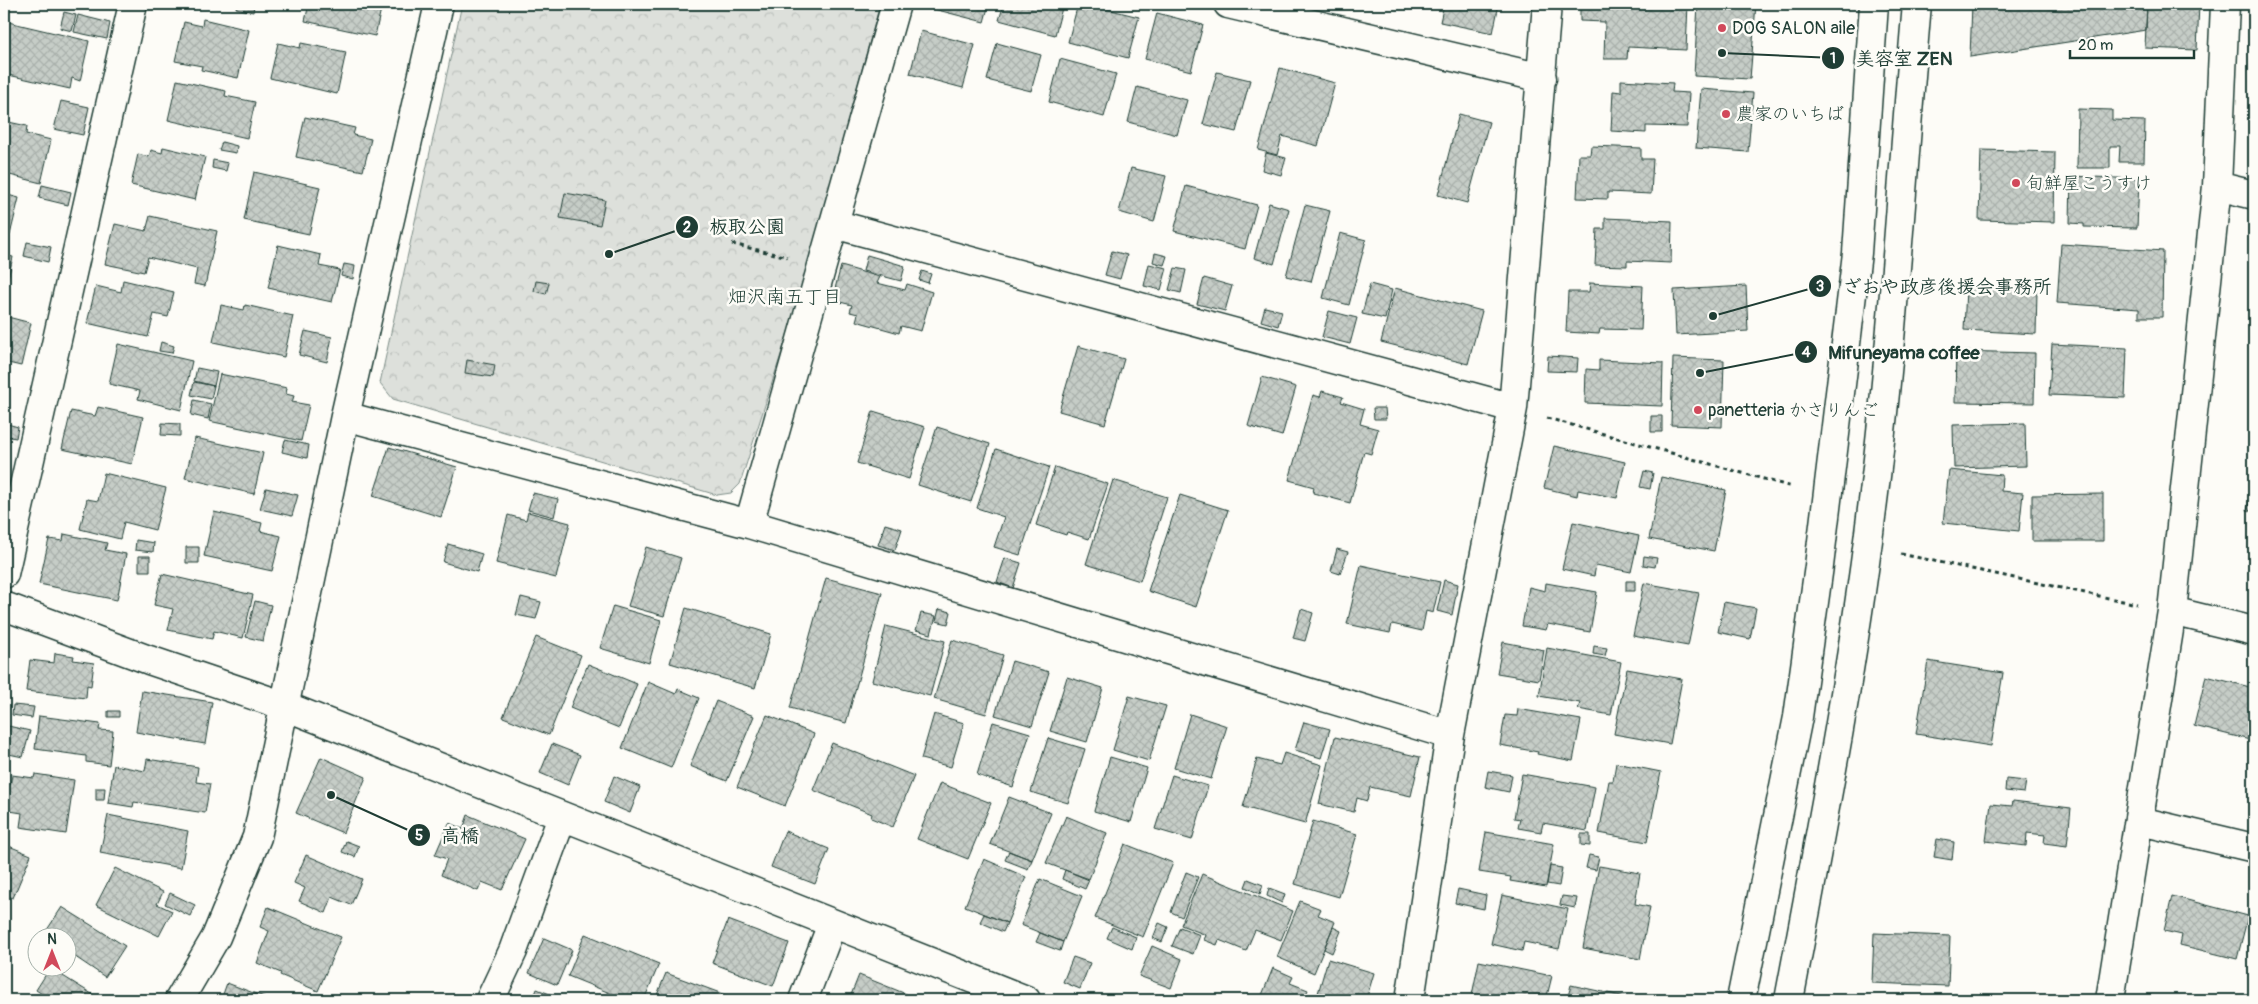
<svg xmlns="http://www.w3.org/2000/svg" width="2258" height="1004" viewBox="0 0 2258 1004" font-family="Pangolin,'Klee One',sans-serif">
<defs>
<pattern id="park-crowns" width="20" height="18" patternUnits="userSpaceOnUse" patternTransform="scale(1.25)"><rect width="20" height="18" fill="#dde0db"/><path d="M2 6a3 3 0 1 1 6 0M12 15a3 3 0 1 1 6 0" fill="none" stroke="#bdc1bd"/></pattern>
<pattern id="building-cross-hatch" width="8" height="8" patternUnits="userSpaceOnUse" patternTransform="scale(1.25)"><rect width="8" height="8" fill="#c6cdc7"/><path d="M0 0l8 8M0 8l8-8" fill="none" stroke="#aab1ac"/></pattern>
</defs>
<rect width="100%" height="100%" fill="#fdfcf7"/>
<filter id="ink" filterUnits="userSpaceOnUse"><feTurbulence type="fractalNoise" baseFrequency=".02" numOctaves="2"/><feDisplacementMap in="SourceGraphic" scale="10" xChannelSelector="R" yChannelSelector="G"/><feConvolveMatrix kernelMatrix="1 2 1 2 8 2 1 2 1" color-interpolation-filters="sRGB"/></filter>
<g filter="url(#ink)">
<!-- park -->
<path fill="url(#park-crowns)" stroke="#7e8e88" d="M462 4H880L802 288 740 484 731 493 717 495 393 399 380 383Z"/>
<!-- building -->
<path fill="url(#building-cross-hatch)" stroke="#1f3d34" d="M237 4 254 5 253 12 236 8Z
M309 4H382L375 36 305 21Z
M927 4H989L984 22 926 7Z
M1004 4H1063L1055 35 999 20Z
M1078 4H1087L1139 17 1128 58 1068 42Z
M1444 4H1499L1493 33 1440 22Z
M1580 4H1688L1686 50 1628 47 1627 59H1604L1605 22 1580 21Z
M1698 4H1756L1750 79 1694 76Z
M1972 4H2147L2146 30 1970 57Z
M2147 4H2199L2197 50 2145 48Z
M64 12 76 15 72 31 60 28Z
M1157 13 1203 25 1191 71 1145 59Z
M78 15 110 23 107 39 74 32Z
M203 19 249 30 238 78 201 70 202 66 175 61 184 22 202 26Z
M4 21 89 41 80 81 72 78 70 89 4 74Z
M921 31 975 45 963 88 910 74Z
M278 43 300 48 301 43 346 52 337 94 270 78Z
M997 43 1041 55 1031 91 987 80Z
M1060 59 1116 74 1104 117 1049 102Z
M1280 68 1335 83 1318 146 1282 136 1277 155 1258 150Z
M1217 72 1250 80 1236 132 1203 124Z
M177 80 226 91 225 96 255 102 247 138 168 120Z
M1621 80 1673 83 1672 92 1689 93 1687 127 1646 126V133L1611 131 1613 91 1621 92Z
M1137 87 1187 100 1177 135 1128 122Z
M1701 89 1753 93 1748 152 1696 148Z
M61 101 89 107 83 135 54 129Z
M2078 109 2112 110V120L2145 121 2144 162H2119L2120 146H2110V168H2077Z
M1459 114 1489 122 1467 203 1438 195Z
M305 117 355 128 353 135 371 139 363 171 296 157Z
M4 121 27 126 26 134 51 140 41 183 6 174 8 167 4 166Z
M222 142 237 146 236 153 219 150Z
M1591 146 1641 148V159H1653L1651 194 1608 192V199L1577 198 1579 155H1590Z
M163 147 205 157 195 200 131 185 138 154 149 157 151 150 162 153Z
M1981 150 2055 152 2054 222 1979 220Z
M1266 153 1286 158 1281 175 1262 170Z
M213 160 228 163 226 171 212 168Z
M1131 168 1166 176 1154 222 1119 212Z
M254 172 320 187 309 234 244 220Z
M2071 176 2139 179 2137 228 2084 227V224L2070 223Z
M42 185 71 192 68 205 39 198Z
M1186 186 1257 205 1245 249 1174 231Z
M565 193 605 200 600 225 560 218Z
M4 194 19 198 10 235 4 234Z
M1269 203 1289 209 1274 264 1254 258Z
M1305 205 1330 211 1311 282 1286 276Z
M150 216 217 231 205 286 194 284 197 269 148 257 144 272 105 264 115 224 146 231Z
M1605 218 1672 221 1671 263 1627 261V266L1595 265 1597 229H1605Z
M1340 233 1366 240 1349 305 1323 298Z
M27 242 51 247 48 262 24 256Z
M2061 244 2163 251 2162 317H2139V309L2057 303Z
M278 245 321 255 319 266 340 270 332 302 268 288Z
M1112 251 1127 255 1120 279 1105 275Z
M1155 253 1167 256 1164 265 1153 262Z
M4 255 13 257 4 296Z
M867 255 905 266 901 281 863 271Z
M344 264 355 266 353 279 341 276Z
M1149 264 1167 268 1161 290 1144 286Z
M841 266 880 277 877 283 905 290 907 284 932 292 921 331 901 326 899 333 856 321 858 314 850 312 852 305 832 300Z
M1175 268 1186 270 1181 293 1169 290Z
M922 271 931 274 928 283 919 280Z
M1204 278 1232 286 1225 311 1197 304Z
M123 280 174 292 168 317 154 314 148 337 87 323 96 286 121 292Z
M536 281 549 283 546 294 534 291Z
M1590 283 1643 286 1641 330 1600 329 1599 334 1566 332 1568 292H1589Z
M1370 284 1392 290 1385 319 1362 314Z
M1746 286 1748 331 1676 335 1674 290Z
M1395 288 1482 311 1468 364 1381 342Z
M1966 288 2037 290 2036 334 1964 330Z
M221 305 244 310 245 305 293 316 284 357 213 342Z
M1265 307 1282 311 1278 326 1261 321Z
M1329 311 1357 318 1350 344 1322 337Z
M4 316 31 323 21 366 4 362Z
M305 331 332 337 327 362 299 355Z
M161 342 174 346 172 353 159 351Z
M118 344 192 361 181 410 138 399 140 391 109 384Z
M2052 344 2127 348 2125 398 2049 395Z
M1078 346 1124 359 1105 424 1059 411Z
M1956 351 2035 353 2034 403 1955 402Z
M1548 356 1578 358 1577 372 1547 371Z
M1673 358 1724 360 1722 427 1671 425Z
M467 360 495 365 493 377 465 373Z
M1599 360 1663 363 1662 406 1585 403 1586 369 1599 370Z
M197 368 217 372 214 386 194 381Z
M220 374 287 388 286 394 294 396 292 402 309 405 301 441 209 421Z
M1262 377 1296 387 1282 436 1248 426Z
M194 382 214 386 211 399 191 395Z
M1322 391 1343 397 1341 402 1364 409 1360 424 1378 429 1371 454 1364 452 1350 503 1313 493 1314 487 1289 480 1313 395 1320 397Z
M194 400 211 404 208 419 191 415Z
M98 407 143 417 132 464 62 449 71 411 95 416Z
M1373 408H1385L1386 419H1374Z
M873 411 925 427 909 479 857 463Z
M1651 416H1662V432H1651Z
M4 423 18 427 16 438 4 436Z
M162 423 180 424V436L161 435Z
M2025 423 2026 466 1954 468 1953 425Z
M937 427 990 444 971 502 918 485Z
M195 438 263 453 254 494 185 478Z
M285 440 309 445 307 458 282 452Z
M1554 446 1625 462 1617 498 1578 490 1577 496 1544 488Z
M389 447 457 467 441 517 373 496Z
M996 449 1049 467 1020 555 994 547 1004 517 977 508Z
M1055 467 1108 484 1089 539 1067 532 1066 535 1036 525Z
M1949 470 2002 475 2001 491 2023 493 2019 531 1943 523Z
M1644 471 1653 473 1650 489 1640 487Z
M104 473 166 488 155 530 124 522 120 539 80 529 87 499 98 501Z
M1661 477 1726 490 1714 551 1649 539Z
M1113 480 1167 497 1140 581 1086 564Z
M2254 482V512L2247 510Z
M266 488 298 495 292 516 260 509Z
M533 493 558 499 554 517 528 510Z
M2103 494V541H2032V495Z
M1180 495 1228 510 1196 607 1148 591Z
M214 512 262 523 260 531 281 536 272 571 204 556Z
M528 512 570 523 556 578 496 563 508 515 526 520Z
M1573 522 1639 536 1631 572 1596 565 1594 576 1562 569Z
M885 524 902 529 895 550 878 545Z
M64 534 107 543 105 550 126 554 117 600 39 584 49 539 63 541Z
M136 540 154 543 153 552 135 550Z
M448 544 482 554 477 572 443 562Z
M186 547H199V563H186Z
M646 547 681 558 664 616 628 606Z
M1337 549 1348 552 1340 574 1331 571Z
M139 556H150V571H139Z
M1644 556 1657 558 1655 567 1643 565Z
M1005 558 1021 563 1013 588 997 582Z
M1361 565 1440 582 1433 613 1426 611 1422 631 1392 624 1390 633 1347 624Z
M162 574 253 595 243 638 214 631 212 639 168 630 173 609 154 605Z
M826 578 882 593 846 723 790 708Z
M1444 580 1458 584 1452 615 1437 611Z
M1626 581H1635V591H1626Z
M1546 583 1597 592 1590 632 1548 624 1546 630 1522 626 1529 587 1545 591Z
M1644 583 1699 593 1688 646 1633 636Z
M521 597 541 602 536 619 516 615Z
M255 601 271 605 263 641 246 637Z
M1724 602 1756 608 1750 639 1718 632Z
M613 606 661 620 649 663 600 648Z
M686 608 771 634 755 688 670 663Z
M939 609 951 612 948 624 936 621Z
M1301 609 1313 613 1305 641 1293 638Z
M921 613 936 616 931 634 916 630Z
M886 626 945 641 930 696 872 681Z
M536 637 581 655 549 735 503 717Z
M952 640 1003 655 986 714 934 699Z
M1503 642 1544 650 1539 680 1497 673Z
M1594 646 1607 648 1605 656 1593 654Z
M1547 648 1621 662 1611 715 1578 709 1580 703 1539 696Z
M55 653 74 656 73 660 94 663 91 686 87 685 86 698 26 691 30 660 54 663Z
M1012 661 1049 672 1032 726 995 715Z
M1928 661 2003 673 1991 746 1916 734Z
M588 664 637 684 619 728 570 708Z
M1627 669 1682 679 1670 744 1614 734Z
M2206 676 2254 688V741L2194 726Z
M1067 677 1103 688 1087 742 1050 731Z
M648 682 676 694 678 689 699 698 671 768 622 748Z
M142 691 212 702 205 744 136 732Z
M1129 696 1166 706 1149 761 1113 750Z
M716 701 754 716 727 781 690 766Z
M13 705 34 707 32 718 12 715Z
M1518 709 1581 720 1573 761 1537 754 1538 752 1500 745 1505 715 1517 716Z
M108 711H119V717H108Z
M934 714 964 723 951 767 921 759Z
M1190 714 1227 726 1211 779 1174 768Z
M767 715 814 734 785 806 737 787Z
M39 716 100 724 99 730 113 731 109 765 86 762V756L35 749Z
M993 722 1030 733 1013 787 977 775Z
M1304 722 1330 729 1321 758 1295 750Z
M4 725 30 731 23 757 4 753Z
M1335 737 1420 757 1411 796 1370 787 1367 801 1357 798 1354 812 1319 804Z
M1048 738 1085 749 1068 803 1031 792Z
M832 743 914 776 893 827 871 818 872 814 813 790Z
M552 744 580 755 568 785 540 773Z
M1284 753 1322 765 1305 824 1243 807 1257 759 1280 765Z
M321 757 366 777 343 833 296 813Z
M1110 757 1147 768 1131 822 1094 811Z
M147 759 198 767 196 782 210 784 205 813 134 802 133 807 108 803 114 765 145 771Z
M1616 763 1661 772 1647 842 1599 833 1609 781H1613Z
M1488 771 1512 775 1509 792 1485 787Z
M35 774 74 780 66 834 20 827 22 813 4 810V784L10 785 12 775 34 778Z
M1522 774 1595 787 1587 831 1543 823 1541 832 1518 828 1520 819 1514 818Z
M1172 775 1208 786 1192 840 1155 829Z
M614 776 640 787 630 813 604 802Z
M2006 779 2026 781 2024 793 2005 791Z
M940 783 991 803 968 859 917 839Z
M96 788H105L104 800H96Z
M1009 797 1051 813 1032 860 990 844Z
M2013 801 2071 808 2067 846 2044 843 2045 835 2027 833 2026 846 1986 841 1991 804 2012 806Z
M108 815 188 831 181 868 100 853Z
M468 815 525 839 502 890 482 882 478 891 441 875 447 859 435 855 449 823 463 829Z
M1066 816 1107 833 1089 879 1046 863Z
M1313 821 1357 834 1339 897 1295 884Z
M785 831 829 849 815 884 771 867Z
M1486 832 1554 844 1546 887 1510 881 1511 877 1479 872Z
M1581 834H1590V846L1581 845Z
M1937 839 1954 842 1952 860 1934 857Z
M346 841 359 846 355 857 342 852Z
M4 844 31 855 13 898 4 894Z
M1125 844 1173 863 1143 937 1095 918Z
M1009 851 1032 860 1028 869 1005 860Z
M306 855 362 879 351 905 332 897 326 913 299 901 305 888 294 883Z
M1589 855 1599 857 1596 870 1586 868Z
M984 859 1026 877 1007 923 965 906Z
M1550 866 1562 868 1559 886 1547 884Z
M1599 866 1640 873 1635 904 1650 907 1640 959 1583 948Z
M115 868 163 892 157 904 172 911 159 936 96 905Z
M1065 870 1089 880 1085 889 1062 879Z
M1186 872 1198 877 1182 917 1171 912Z
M1202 874 1293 911 1281 940 1255 930 1246 951 1219 940 1217 945 1204 940 1206 935 1181 925Z
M1040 879 1082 896 1063 942 1021 925Z
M1248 879 1263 885 1260 894 1245 887Z
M1269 888 1285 894 1282 903 1267 896Z
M1458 889 1486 895 1484 909 1455 903Z
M170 893 195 905 190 916 165 904Z
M1502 895 1568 909 1559 949 1524 942 1522 951 1491 944Z
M1562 896 1577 898 1575 908 1560 905Z
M2172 896 2248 916 2237 959 2180 945 2182 935 2164 931Z
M1300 901 1321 909 1318 915 1335 922 1314 973 1277 957Z
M62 907 125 946 105 977 68 952V936H43Z
M268 907 341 937 318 991 280 975 281 973 257 963 269 931 260 927Z
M984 914 1007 923 1003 932 980 922Z
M728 920 789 943 773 986 712 963Z
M1159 923 1168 927 1162 942 1153 938Z
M1112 927 1136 937 1132 949 1107 938Z
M1180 927 1200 935 1193 954 1172 946Z
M1333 927 1341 931 1332 953 1324 949Z
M1040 933 1063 942 1060 951 1036 942Z
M1874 933 1950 936 1948 986 1872 983Z
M585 934 659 964 644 1000H627L568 976Z
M544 938 572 950 557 985 529 973Z
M1152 946 1182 959 1171 988 1139 976Z
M1073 957 1090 963 1080 989 1063 982Z
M1328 959 1374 973 1366 1000H1316Z
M1479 961 1552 976 1546 1000H1471Z
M50 968 100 999V1000H39L42 994 36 990Z
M1273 968 1293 977 1290 983 1308 990 1303 1000H1260Z
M666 973 739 1000H655Z
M859 975 921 1000H849Z
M227 983 272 1000H221Z
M1571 985 1635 999 1634 1000H1567Z
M537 989 565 1000H533Z
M1954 994 1984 1000H1953Z"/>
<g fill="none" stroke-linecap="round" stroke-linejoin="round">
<!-- street casing -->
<g stroke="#1f3d34" stroke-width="31">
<path id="street" d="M1228 4 1542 78
M2217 186 2254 195
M834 224 1513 408
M345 416 749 524 1450 735
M749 524 896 4
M4 574 133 4
M4 606 149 660 285 706 1026 1000
M2172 611 2254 631
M2140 821 2254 848
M179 1000 216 937 257 837 345 416 439 4
M490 1000 513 951 562 817
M803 1000 832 924
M1410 1000 1450 735 1513 408 1547 4
M2110 1000 2172 611 2217 186 2225 4"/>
</g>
<!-- secondary casing -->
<g stroke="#1f3d34" stroke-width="31">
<path id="secondary" d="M1741 1000 1798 717 1819 566 1857 253 1874 4
M1789 1000C1819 840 1851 679 1871 517 1893 347 1902 175 1917 4"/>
</g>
<!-- path -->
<path stroke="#1f3d34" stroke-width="3" stroke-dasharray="4 4" stroke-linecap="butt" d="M732 244 788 257
M1547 418 1792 487
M1901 554 2137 604"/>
<!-- street -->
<use href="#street" stroke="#fdfcf7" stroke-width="28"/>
<!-- secondary -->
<use href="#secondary" stroke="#fdfcf7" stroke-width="28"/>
</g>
</g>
<!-- markers -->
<g fill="#d1495b" stroke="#fdfcf7" stroke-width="2">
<circle cx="1722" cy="28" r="5"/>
<circle cx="1726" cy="114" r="5"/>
<circle cx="2016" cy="183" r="5"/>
<circle cx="1698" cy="410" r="5"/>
</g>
<g text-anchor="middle" stroke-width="5" stroke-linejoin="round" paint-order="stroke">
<!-- poi labels -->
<g font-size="18" fill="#1f3d34" stroke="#fdfcf7" text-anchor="start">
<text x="1732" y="34">DOG SALON aile</text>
<text x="1736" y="120">農家のいちば</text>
<text x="2026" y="189">旬鮮屋こうすけ</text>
<text x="1708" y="416">panetteria かさりんご</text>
</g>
<!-- neighbourhood labels -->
<g font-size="19" fill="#1f3d34" stroke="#fdfcf7">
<text x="785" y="303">畑沢南五丁目</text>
</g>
</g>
<!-- callouts -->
<path fill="none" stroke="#1f3d34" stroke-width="2" d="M1722 53L1833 58M609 254L687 227M1713 316L1820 286M1700 373L1806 352M331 795L419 835"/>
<g fill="#1f3d34" stroke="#fdfcf7" stroke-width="2">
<circle cx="1722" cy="53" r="5"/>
<circle cx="609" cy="254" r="5"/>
<circle cx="1713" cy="316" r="5"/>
<circle cx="1700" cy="373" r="5"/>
<circle cx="331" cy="795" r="5"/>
<circle cx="1833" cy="58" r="12"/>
<circle cx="687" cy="227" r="12"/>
<circle cx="1820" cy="286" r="12"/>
<circle cx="1806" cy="352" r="12"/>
<circle cx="419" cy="835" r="12"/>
</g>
<g font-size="15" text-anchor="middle" font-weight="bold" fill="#fff">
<text x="1833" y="63">1</text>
<text x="687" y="232">2</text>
<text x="1820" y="291">3</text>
<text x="1806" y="357">4</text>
<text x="419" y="840">5</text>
</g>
<g font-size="19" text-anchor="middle" font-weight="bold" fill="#1f3d34" stroke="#fdfcf7" stroke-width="5" stroke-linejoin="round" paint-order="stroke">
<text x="1904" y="65">美容室 ZEN</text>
<text x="747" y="233">板取公園</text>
<text x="1947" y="293">ざおや政彦後援会事務所</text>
<text x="1904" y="359">Mifuneyama coffee</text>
<text x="460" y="842">高橋</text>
</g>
<!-- margin -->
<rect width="2258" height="1004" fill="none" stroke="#fdfcf7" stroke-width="20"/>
<rect x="10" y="10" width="2238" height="984" fill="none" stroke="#1f3d34" stroke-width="2" filter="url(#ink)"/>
<!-- north arrow -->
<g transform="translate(52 952)"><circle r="24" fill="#fdfcf7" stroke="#a4b0a9"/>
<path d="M0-4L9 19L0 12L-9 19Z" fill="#d1495b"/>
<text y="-8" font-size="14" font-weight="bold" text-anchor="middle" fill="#1f3d34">N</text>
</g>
<!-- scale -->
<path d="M2070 50v8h124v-8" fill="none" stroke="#1f3d34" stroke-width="2.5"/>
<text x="2078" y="50" font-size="15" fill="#1f3d34" stroke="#fdfcf7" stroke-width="4" paint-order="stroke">20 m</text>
</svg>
